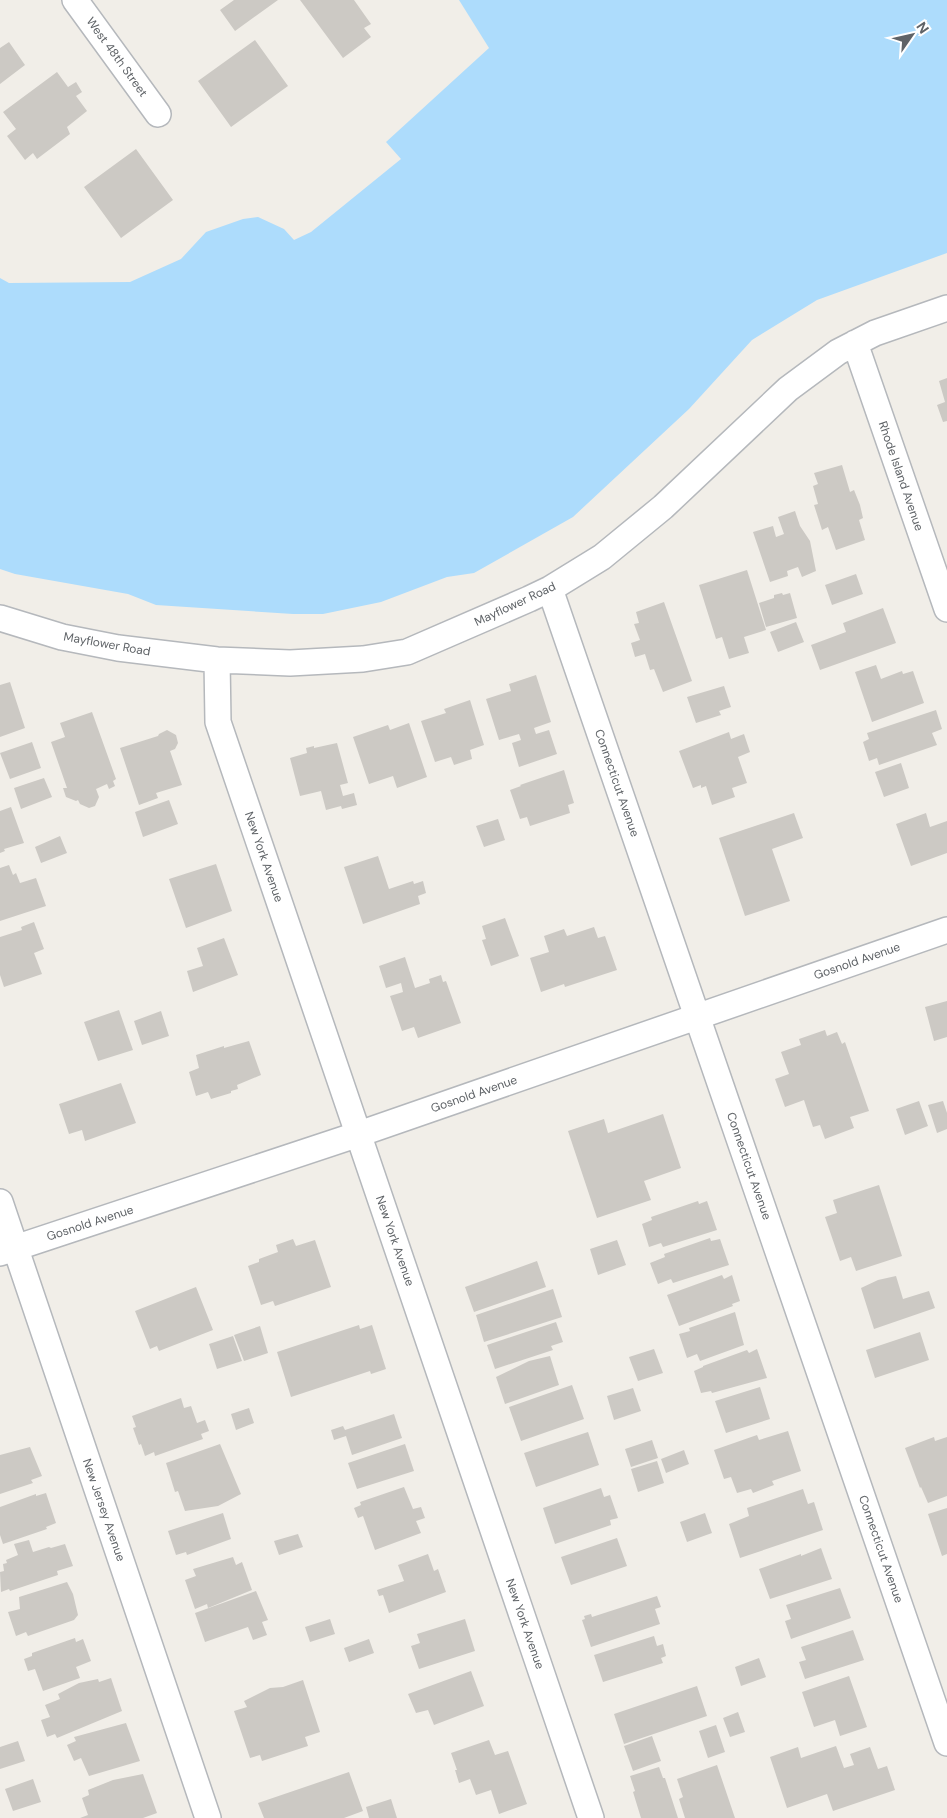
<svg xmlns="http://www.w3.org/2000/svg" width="947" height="1818" viewBox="0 0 947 1818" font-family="'DM Sans',sans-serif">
<rect width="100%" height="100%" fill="#f1eee8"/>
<!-- water -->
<path fill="#addcfc" d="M459 0H947V253L817 300 752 340 689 409 573 517 474 573 447 577 381 602 323 614H293L156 605 128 594 15 574 0 569V278L9 283 130 282 181 259 206 232 243 219 258 217 284 229 294 240 311 232 401 159 386 142 489 48Z"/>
<!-- building -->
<path fill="#ccc9c4" d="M234 0H278L235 31 220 10Z
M300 0H354L371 24 364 28 371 37 343 58Z
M255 40 288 86 231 127 198 81Z
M9 42 25 65 0 84V48Z
M57 72 68 87 76 82 82 92 76 96 87 111 67 127 70 134 37 159 33 153 25 160 7 136 16 129 3 112Z
M136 149 173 200 121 238 84 187Z
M947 378V421L943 422 937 405 945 402 939 381Z
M842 465 850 492 854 490 860 505 863 518 859 520 865 540 836 550 828 527 822 530 814 505 818 504 813 486 818 484 814 473Z
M795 511 800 526 810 541 816 571 802 577 798 567 787 571 788 576 770 582 753 532 773 526 776 537 784 534 778 517Z
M747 570 766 630 744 637 749 653 729 659 722 637 716 639 699 585Z
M856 574 863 594 832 605 825 585Z
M782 593 783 595 790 593 797 618 766 627 759 603 774 598V595Z
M664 602 692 681 663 692 654 669 650 670 645 654 635 657 631 643 640 640 634 624 639 623 636 612Z
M883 608 896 643 820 670 811 645 846 632 843 623Z
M796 622 804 642 778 652 770 632Z
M876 665 881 679 902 671 903 674 913 671 924 703 872 722 855 672Z
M536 675 551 722 534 728 536 734 549 730 557 754 519 767 512 743 521 740 519 734 499 740 486 699 511 691 509 684Z
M10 682 25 728 0 737V685Z
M724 686 731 707 719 711 721 715 696 723 687 697Z
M470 700 484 745 470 750 472 759 454 765 451 757 435 762 421 721 446 713 444 709Z
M936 710 942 729 932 733 937 745 879 765 877 758 869 761 863 742 869 739 867 733Z
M92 712 116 779 113 781 115 786 109 789 107 784 96 789 99 797 95 806 89 808 80 804 78 800 76 801 66 797 63 788H67L51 742 65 737 60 723Z
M409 723 427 777 397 788 393 776 369 784 353 737 388 725 390 730Z
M167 730 176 735 178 743 175 749 170 751 182 785 156 793 158 798 139 805 120 748 158 736 159 734Z
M729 732 731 739 744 734 750 752 738 757 747 783 732 788 735 797 712 805 706 786 701 788V785L693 788 679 751Z
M32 742 41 768 10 779 0 753Z
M337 743 348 783 340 785 343 796 354 793 357 805 342 809 341 806 326 810 321 791 300 796 290 758 307 753 306 748 314 746V748Z
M901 763 909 788 884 797 875 772Z
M564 770 574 803 568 805 570 813 530 826 527 817 520 819 510 790 521 786 520 785Z
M44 778 52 797 21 809 14 788Z
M169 800 178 824 143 837 135 812Z
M11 807 24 843 4 849 5 851 0 853V811Z
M794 813 803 838 772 849 790 901 745 916 719 838Z
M926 813 930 827 947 821V853L911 866 896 824Z
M498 819 505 840 484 847 476 826Z
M60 836 67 853 41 863 35 847Z
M378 856 389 889 413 881 414 884 423 881 426 893 418 896 420 904 363 924 344 867Z
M216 864 232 911 186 928 169 879Z
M9 865 13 875 16 873 20 883 36 878 46 906 0 921V868Z
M505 918 519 956 491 966 482 940 486 939 482 926Z
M34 922 44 949 34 953 42 974 4 987 0 975V937L22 930 21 927Z
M594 927 598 938 605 936 617 970 565 987 564 984 541 992 530 958 549 952 544 936 564 929 567 936Z
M224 938 238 975 193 992 187 971 203 966 197 948Z
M405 957 415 988 430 983 429 979 441 975 443 982 446 981 461 1023 418 1038 414 1027 402 1031 390 996 403 992 401 983 386 988 379 966Z
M947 1001V1037L934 1041 925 1007Z
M119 1010 133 1050 98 1061 84 1022Z
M161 1011 169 1036 142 1045 134 1021Z
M825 1030 827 1036 837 1032 842 1044 845 1042 869 1111 850 1117 854 1128 825 1139 820 1125 813 1127 804 1100 785 1107 775 1079 789 1074 781 1052 801 1045 799 1039Z
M249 1041 261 1075 237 1085 238 1089 231 1091V1093L211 1099 208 1092 196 1096 189 1072 199 1068 196 1055 224 1046V1048Z
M121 1083 136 1123 85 1141 82 1130 69 1134 59 1104Z
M919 1101 928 1126 905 1135 896 1109Z
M943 1101 947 1113V1129L937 1133 928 1105Z
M663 1114 681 1168 644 1181 651 1200 597 1218 568 1131 604 1119 608 1133Z
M879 1185 902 1256 856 1271 851 1257 840 1261 825 1217 837 1213 833 1200Z
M698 1201 699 1204 707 1201 717 1230 663 1247 661 1243 649 1247 642 1224 652 1220 651 1217Z
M710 1238 711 1241 720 1239 729 1265 673 1283 671 1279 658 1284 650 1263 665 1257 664 1254Z
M293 1239 296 1246 315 1240 331 1287 275 1306 273 1301 261 1305 248 1266 259 1262V1259L278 1252 276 1245Z
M617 1240 626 1265 598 1275 590 1249Z
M537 1261 546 1287 474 1312 465 1287Z
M722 1275 724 1279 732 1275 740 1301 732 1304 733 1306 679 1326 667 1295Z
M896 1276 903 1299 929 1291 935 1308 874 1329 861 1288 878 1280Z
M196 1287 213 1330 159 1351 157 1346 150 1349 135 1311Z
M553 1289 562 1317 484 1342 476 1315Z
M735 1312 744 1345 700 1361 697 1354 687 1358 679 1334 690 1331 689 1328Z
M556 1322 563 1342 551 1346 553 1350 495 1369 487 1345Z
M359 1325 360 1329 372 1325 386 1369 371 1374 370 1371 291 1397 277 1352Z
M260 1326 268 1353 244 1361 234 1335Z
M920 1332 929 1360 875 1378 866 1350Z
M233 1336 242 1361 217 1369 209 1344Z
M654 1349 663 1373 638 1381 629 1357Z
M757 1349 767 1378 712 1393 711 1391 701 1393 694 1371 703 1367V1366L747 1350 749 1353Z
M550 1356 559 1385 505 1404 496 1377 529 1361Z
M572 1385 584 1419 521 1441 509 1407Z
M760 1387 770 1419 726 1433 715 1401Z
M633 1388 641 1411 614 1420 607 1396Z
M181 1398 184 1408 191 1406 197 1423 205 1420 209 1431 201 1434 203 1439 155 1456 154 1452 145 1456 141 1444 139 1445 133 1428 136 1427 132 1416Z
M249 1408 254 1423 236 1430 231 1414Z
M394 1414 402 1438 352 1455 346 1436 334 1440 331 1430 343 1426 345 1430Z
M788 1431 801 1471 772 1481 774 1485 753 1493 751 1489 737 1493 731 1477 724 1479 714 1450 757 1435 759 1440Z
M588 1432 599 1465 536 1487 524 1453Z
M934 1437 935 1441 947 1437V1496L928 1503 921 1487 920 1488 905 1448Z
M652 1440 658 1458 631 1467 625 1449Z
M220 1444 241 1494 218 1506 185 1511 178 1491 175 1492 166 1463Z
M405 1444 414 1471 357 1489 348 1463Z
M30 1447 42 1476 31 1480 33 1483 0 1494V1455Z
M684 1450 689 1464 666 1473 661 1459Z
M657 1461 664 1483 638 1492 631 1469Z
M404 1487 413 1509 421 1507 425 1518 416 1521 421 1533 375 1550 363 1516 358 1518 354 1508 361 1505 360 1502Z
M601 1488 604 1497 610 1495 618 1518 610 1520 611 1525 555 1544 543 1508Z
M803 1489 808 1504 814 1502 823 1530 740 1558 729 1524 749 1516 747 1508Z
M46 1493 56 1523 46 1527 47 1529 3 1544 0 1535V1507L36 1494V1496Z
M947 1508V1554L942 1556 928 1514Z
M223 1513 231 1539 187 1555 186 1552 176 1555 168 1531Z
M705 1513 712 1533 687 1542 680 1522Z
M298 1534 303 1547 279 1555 274 1541Z
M617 1538 627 1566 571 1585 561 1557Z
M29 1540 33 1552 49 1547 51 1548 65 1544 73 1566 57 1571 58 1575 10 1591 9 1589 1 1592 0 1572 4 1571 3 1564 7 1563 6 1560 18 1555 14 1544Z
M821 1548 832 1579 770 1599 759 1569 801 1554V1556Z
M428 1554 434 1571 438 1569 446 1592 389 1613 383 1595 379 1596 377 1590 404 1581 398 1565Z
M233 1557 236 1565 242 1562 252 1590 208 1608 207 1604 195 1609 185 1580 196 1576 193 1569Z
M67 1582 73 1594 78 1615 74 1620 28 1636 26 1632 16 1636 8 1612 20 1609 19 1597Z
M840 1588 851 1618 791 1639 785 1621 791 1619 786 1605Z
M256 1591 268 1620 262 1622 267 1635 253 1640 248 1627 205 1642 195 1613Z
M657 1596 661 1607 655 1609 660 1624 591 1647 582 1620 585 1619 584 1616 591 1614 592 1617Z
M330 1619 335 1634 310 1642 305 1627Z
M465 1619 475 1651 419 1669 411 1646 420 1643 417 1634Z
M853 1630 864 1660 805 1679 799 1662 806 1660 801 1647Z
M654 1636 657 1646 663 1644 666 1656 661 1658 663 1663 603 1682 594 1655Z
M75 1638 76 1642 83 1639 91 1661 76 1667 80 1678 43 1691 35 1669 28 1671 24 1659 32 1656V1653Z
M369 1639 374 1653 349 1662 344 1648Z
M759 1658 766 1677 741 1686 735 1667Z
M471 1671 484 1706 434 1725 428 1710 416 1713 408 1694Z
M849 1676 867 1727 840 1736 835 1720 814 1727 802 1692Z
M111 1678 122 1711 57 1738 55 1734 47 1737 41 1720 50 1717 45 1705 60 1699 58 1694 79 1683 98 1679 99 1682Z
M303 1680 320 1732 305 1737 308 1746 262 1761 260 1755 250 1758 234 1711 247 1707 244 1701 270 1688 283 1687Z
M697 1686 707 1716 624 1744 614 1714Z
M738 1712 745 1732 730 1737 723 1718Z
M126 1723 140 1761 89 1776 81 1758 74 1761 67 1745 76 1741 74 1737Z
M716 1725 725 1752 708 1758 699 1731Z
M652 1736 661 1761 633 1771 624 1746Z
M489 1740 495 1755 508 1751 527 1804 499 1814 491 1790 476 1795 470 1779 459 1783 455 1770H457L451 1753Z
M18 1741 25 1761 0 1769V1747Z
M836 1746 844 1768 854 1765 850 1754 870 1747 878 1769 887 1766 895 1790 833 1811 827 1794 787 1808 770 1757 798 1747 801 1758Z
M717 1765 735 1818H685L679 1799 683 1797 677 1779Z
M659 1767 663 1778H665L678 1818H641L633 1792 635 1791 630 1776Z
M349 1772 363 1811 344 1818H264L258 1803Z
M143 1774 157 1813 143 1818H80L88 1815 82 1798 89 1795 88 1790 113 1780Z
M33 1779 41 1802 13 1811 5 1789Z
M391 1799 397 1818H369L366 1807Z"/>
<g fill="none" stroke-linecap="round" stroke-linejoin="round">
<!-- minor casing -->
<g stroke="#b5b8bc" stroke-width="28">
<path id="minor" d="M75 0 158 114
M855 343 947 609
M550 589 947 1743
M0 618 62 637 118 648 217 660 290 663 363 659 407 652 529 599 550 589 602 557 663 507 788 389 838 352 875 333 947 308
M217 660 218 722 591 1818
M0 1202 208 1818
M0 1253 359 1134 947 930"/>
</g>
<!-- minor -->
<use href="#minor" stroke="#fff" stroke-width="25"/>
</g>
<g text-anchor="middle" stroke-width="4.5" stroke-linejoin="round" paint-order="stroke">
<!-- street labels -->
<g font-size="12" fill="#5f6367" stroke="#fff">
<text transform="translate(117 57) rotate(54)" y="4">West 48th Street</text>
<text transform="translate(901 476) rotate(71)" y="4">Rhode Island Avenue</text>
<text transform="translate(515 604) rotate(-25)" y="4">Mayflower Road</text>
<text transform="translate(107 644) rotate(10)" y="4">Mayflower Road</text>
<text transform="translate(617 783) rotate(71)" y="4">Connecticut Avenue</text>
<text transform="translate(264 857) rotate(71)" y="4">New York Avenue</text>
<text transform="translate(857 961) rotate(-19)" y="4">Gosnold Avenue</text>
<text transform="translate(474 1094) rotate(-19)" y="4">Gosnold Avenue</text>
<text transform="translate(749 1166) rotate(71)" y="4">Connecticut Avenue</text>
<text transform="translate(90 1223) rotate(-18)" y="4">Gosnold Avenue</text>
<text transform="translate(395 1241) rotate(71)" y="4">New York Avenue</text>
<text transform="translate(104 1510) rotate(71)" y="4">New Jersey Avenue</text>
<text transform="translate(881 1549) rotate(71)" y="4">Connecticut Avenue</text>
<text transform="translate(525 1624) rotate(71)" y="4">New York Avenue</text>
</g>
</g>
<!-- north arrow -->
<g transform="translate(912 35) rotate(56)" stroke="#ffffff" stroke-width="4" paint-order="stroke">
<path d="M0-4L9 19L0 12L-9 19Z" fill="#5f6367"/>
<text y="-8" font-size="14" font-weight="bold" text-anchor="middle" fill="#5f6367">N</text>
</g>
</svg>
